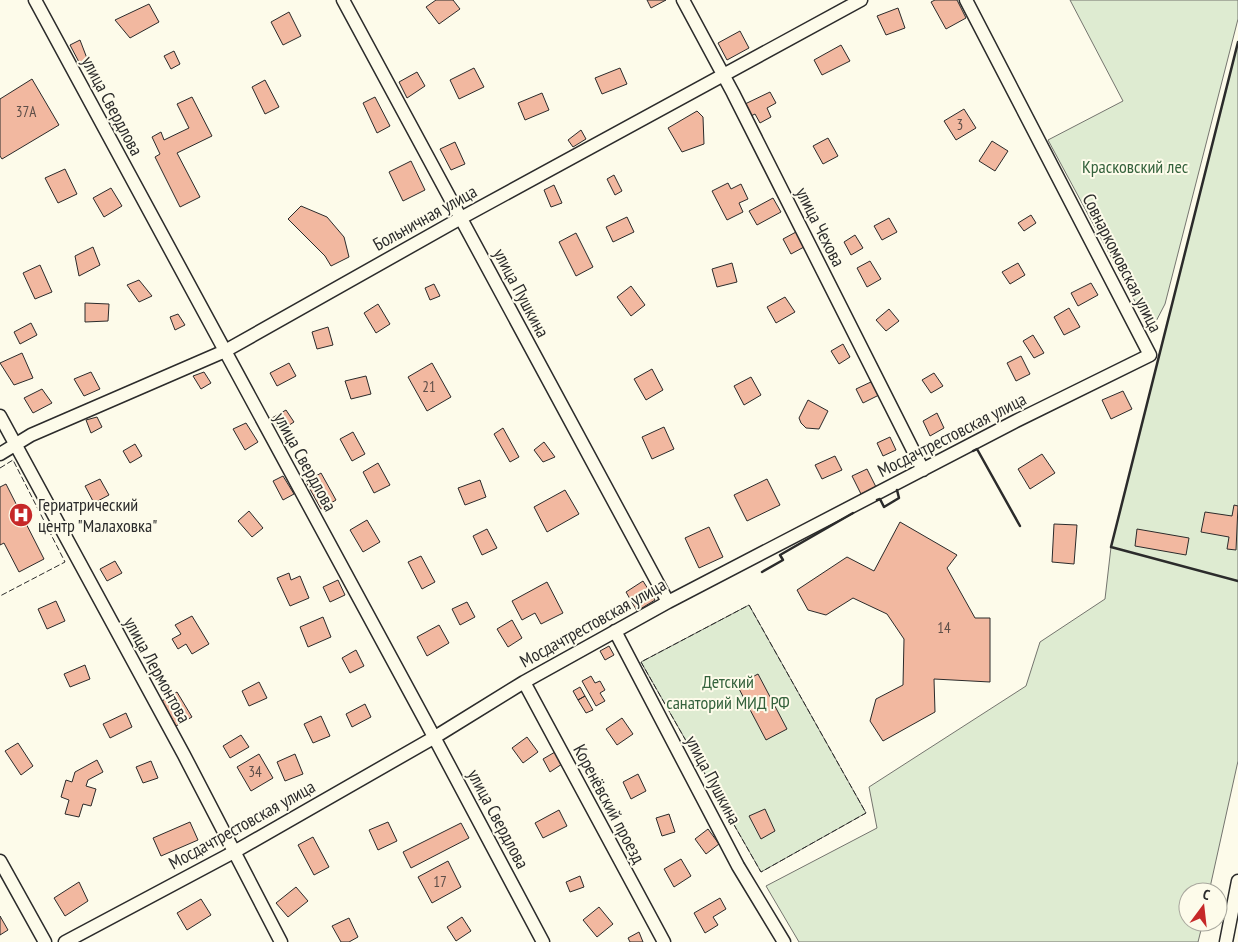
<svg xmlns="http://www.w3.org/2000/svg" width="1238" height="942" viewBox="0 0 1238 942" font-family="'PT Sans Narrow',sans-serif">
<rect width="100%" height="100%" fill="#fdfbea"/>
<!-- green -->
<path fill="#deebd1" stroke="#74746e" d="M1070 0H1238V19L1165 304 1151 331 1048 140 1123 101Z
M1238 42V761L1209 892H1188V922H1203L1198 942H799L766 886 877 828 869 787 1026 686 1040 642 1105 599 1111 547Z
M749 605 866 813 761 872 641 662Z"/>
<!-- building -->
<path fill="#f2b8a0" stroke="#2b2b2b" d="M436 0H453L460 9 439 24 426 7Z
M647 0H666L651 8Z
M935 0H957L966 18 946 29 931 2Z
M149 4 159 22 130 38 115 20Z
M898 8 905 28 886 35 877 16Z
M289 12 301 36 283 45 271 22Z
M740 31 749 48 727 60 718 43Z
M80 40 88 61 80 64 70 45Z
M841 45 850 61 822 75 814 60Z
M174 51 180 64 171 69 164 56Z
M474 68 484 87 459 99 450 80Z
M620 68 627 84 602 94 595 78Z
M417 72 425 86 407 98 399 82Z
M32 79 59 125 2 159 0 156V99Z
M265 80 279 107 265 114 252 87Z
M770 92 776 103 767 108 771 117 760 123 755 114 751 116 745 104Z
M542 93 549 110 525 120 518 103Z
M192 97 212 136 177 153 200 197 180 207 155 157 160 154 152 137 161 132 164 140 189 128 177 104Z
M375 97 390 126 377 133 363 103Z
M964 109 976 128 956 140 944 121Z
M697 111 703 117 704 144 682 152 668 128Z
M581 130 586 139 573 147 568 140Z
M828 138 838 156 823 164 813 146Z
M992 141 1008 151 995 171 979 161Z
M455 142 465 164 451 170 440 149Z
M411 161 425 190 403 201 389 172Z
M65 169 77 194 58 203 45 178Z
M614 175 622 191 615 195 607 179Z
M728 183 731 189 741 184 748 199 739 203 743 212 727 220 712 191Z
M554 185 562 203 551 207 544 190Z
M111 188 122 206 104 217 93 198Z
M773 198 781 212 757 225 749 211Z
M301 206 327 217 344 237 349 257 331 266 325 256 288 219Z
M1031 215 1036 223 1024 231 1018 223Z
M627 217 634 232 613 242 606 227Z
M889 218 897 232 882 240 874 226Z
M796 232 804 247 791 254 783 239Z
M576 233 593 267 576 276 559 242Z
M855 235 863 248 851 255 844 242Z
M93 247 100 265 79 276 75 256Z
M870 261 881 279 867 287 857 268Z
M732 263 737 282 717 287 712 269Z
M1018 263 1025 275 1010 284 1002 272Z
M40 265 52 292 35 299 23 273Z
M139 280 152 296 139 302 127 285Z
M1091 283 1098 295 1078 306 1071 293Z
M434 284 440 296 430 300 425 288Z
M631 286 645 305 631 316 617 297Z
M785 297 795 312 776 323 767 307Z
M85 303 109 304 108 321 85 322Z
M378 304 390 324 376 333 364 313Z
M1069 308 1080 327 1064 335 1054 317Z
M889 309 899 321 886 331 876 320Z
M178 314 185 325 175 330 170 317Z
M31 323 37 335 20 344 14 332Z
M328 327 333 345 317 349 312 332Z
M1033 335 1044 353 1034 358 1023 341Z
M843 344 850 357 839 364 831 351Z
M22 353 33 378 14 385 0 363Z
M1021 356 1030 374 1016 381 1007 363Z
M289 363 296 376 277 386 270 373Z
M432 363 451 397 427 411 408 377Z
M652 369 663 390 646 400 634 379Z
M91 372 100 389 84 396 74 379Z
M204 372 211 383 201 389 193 376Z
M934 373 943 386 931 393 922 380Z
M366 376 371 394 351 399 345 381Z
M751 377 761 395 744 405 734 386Z
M873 381 879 395 863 403 856 389Z
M42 389 52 403 33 413 24 398Z
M1123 391 1132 409 1111 419 1102 400Z
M808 400 828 411 819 429 806 428 801 423 799 418Z
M286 410 294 422 280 431 272 418Z
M937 413 944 428 930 436 923 421Z
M97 417 102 427 91 433 86 420Z
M246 423 258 442 245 450 233 429Z
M664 427 674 449 652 459 642 437Z
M503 428 519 457 510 462 494 434Z
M353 432 365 454 352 461 340 439Z
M890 437 896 450 883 456 877 443Z
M544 442 555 457 543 462 534 450Z
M135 444 142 456 130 463 123 451Z
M1042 454 1055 473 1030 489 1018 469Z
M835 456 842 470 822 479 815 465Z
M378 463 390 485 374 493 363 472Z
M867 469 876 487 861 494 852 476Z
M321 473 336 500 321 509 306 482Z
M283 476 294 494 283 500 273 481Z
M100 479 109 495 94 503 85 486Z
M767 479 780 505 747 521 734 495Z
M480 480 486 497 465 505 458 488Z
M6 484 44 559 19 572 4 543 0 545V487Z
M565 490 579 514 547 532 534 507Z
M1234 505 1238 506 1236 550 1227 549 1229 537 1201 532 1205 512 1232 516Z
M249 511 263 528 252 537 238 521Z
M367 520 380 542 363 552 350 530Z
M900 522 957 555 947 568 975 618H990V682L934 679 935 712 883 741 870 721 876 699 903 685 904 639 887 614 853 598 826 615 808 610 797 590 847 557 874 571Z
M1054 524 1077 525 1074 564 1052 562Z
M709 527 723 557 699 568 685 538Z
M487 529 497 548 482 555 473 536Z
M1137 529 1189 538 1186 555 1135 546Z
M421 556 435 582 422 589 408 562Z
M115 561 122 573 107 581 100 569Z
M289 573 291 580 300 576 309 598 290 606 277 578Z
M338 580 345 595 330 602 323 587Z
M643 581 655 600 637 611 626 592Z
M547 582 563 613 541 624 535 613 522 620 512 601Z
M56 601 65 621 47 629 38 609Z
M467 602 475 617 460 625 452 609Z
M192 616 209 644 192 654 186 644 178 649 172 639 181 634 175 625Z
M323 617 331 637 308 647 300 627Z
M512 620 522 638 508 647 497 629Z
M439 625 449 643 427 656 417 637Z
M609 646 614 655 605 660 600 651Z
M356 650 364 666 350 673 342 658Z
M85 665 90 679 70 687 64 674Z
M758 674 787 729 766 740 737 685Z
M591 676 595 683 600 681 605 690 600 693 605 701 596 706 582 681Z
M259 682 267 698 249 706 242 691Z
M580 687 585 696 578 700 573 691Z
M177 692 192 717 176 726 162 701Z
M585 696 593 710 586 713 578 700Z
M365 704 371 717 352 727 346 714Z
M126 713 132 727 110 738 103 724Z
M321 716 330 736 313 743 304 724Z
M622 718 633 734 617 745 606 729Z
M241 735 249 747 230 758 223 746Z
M527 737 538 752 523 763 512 748Z
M18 743 33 766 21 775 5 751Z
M555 752 562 764 550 772 543 759Z
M259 754 273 778 251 791 237 767Z
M295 754 303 774 285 781 277 762Z
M97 760 103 772 88 780 86 786 96 789 91 806 83 804 79 817 65 814 69 800 61 797 66 780 72 782 75 772Z
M151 761 158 778 143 783 136 767Z
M638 774 646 791 631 799 623 782Z
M765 809 775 831 761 839 749 816Z
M559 810 567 826 543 838 535 823Z
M669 814 675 832 662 836 656 818Z
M190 822 198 840 161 856 153 838Z
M388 822 397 841 378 850 369 830Z
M461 823 469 838 411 868 403 852Z
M708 829 719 844 706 854 695 839Z
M313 837 329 867 314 875 298 845Z
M681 859 691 876 674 887 664 869Z
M448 861 461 887 432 903 418 877Z
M580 876 584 887 570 892 566 882Z
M79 882 88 901 65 916 54 898Z
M296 887 308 901 288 917 276 903Z
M720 898 726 909 713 917 718 925 705 933 694 913Z
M201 899 211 915 187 930 177 913Z
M599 907 613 924 597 937 583 920Z
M0 916 8 930 0 935Z
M462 917 471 931 456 941 447 927Z
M349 918 358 937 349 942H341L332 926Z
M639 932 643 942H630L628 938Z"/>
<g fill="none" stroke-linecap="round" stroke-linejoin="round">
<!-- minor casing -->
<g stroke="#2b2b2b" stroke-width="15">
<path id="minor" d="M35 0 426 722 543 942
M343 0 668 602
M683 0 733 93 923 470
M0 416 184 755 281 942
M0 454 31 435 225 351 461 218 861 0
M615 631 738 866 784 942
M524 682 664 942
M0 861 45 942
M65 942 234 852 435 737 524 682 668 602 1016 421 1150 355 966 0
M1226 942 1238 881"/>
</g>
<!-- minor -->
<use href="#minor" stroke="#fdfbea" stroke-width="12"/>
<!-- fence -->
<path stroke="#2b2b2b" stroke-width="1" stroke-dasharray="6 2.5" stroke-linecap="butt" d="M0 468 13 460 65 562 0 596
M749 605 866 813 761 872 641 662Z"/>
<!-- wall -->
<path stroke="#2b2b2b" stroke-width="2.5" d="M1238 42 1111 547 1238 581
M973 451 977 449 1020 526
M877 500 880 499 884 507 899 498 897 490
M762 572 783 560 780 555 853 513"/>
</g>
<!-- icons -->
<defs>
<g id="hospital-disc" transform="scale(1.25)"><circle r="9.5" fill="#c62828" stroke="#fdfbea"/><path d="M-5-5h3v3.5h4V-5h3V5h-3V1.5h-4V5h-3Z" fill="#fff"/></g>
</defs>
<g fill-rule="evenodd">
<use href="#hospital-disc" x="21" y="515"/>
</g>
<g text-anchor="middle" stroke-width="4" stroke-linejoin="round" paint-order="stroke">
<!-- number labels -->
<g font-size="15" fill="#5d4e48">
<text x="26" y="117">37А</text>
<text x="960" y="130">3</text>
<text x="429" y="392">21</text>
<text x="944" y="633">14</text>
<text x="255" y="777">34</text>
<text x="440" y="887">17</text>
</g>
<!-- street labels -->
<g font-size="18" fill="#2b2b2b" stroke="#fdfbea">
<text transform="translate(112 106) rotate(62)" y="6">улица Свердлова</text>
<text transform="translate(425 218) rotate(-29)" y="6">Больничная улица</text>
<text transform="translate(820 227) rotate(63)" y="6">улица Чехова</text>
<text transform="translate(1122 263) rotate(63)" y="6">Совнаркомовская улица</text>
<text transform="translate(521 293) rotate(62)" y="6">улица Пушкина</text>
<text transform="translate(952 435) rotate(-27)" y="6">Мосдачтрестовская улица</text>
<text transform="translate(305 462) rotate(61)" y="6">улица Свердлова</text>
<text transform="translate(593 623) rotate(-29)" y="6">Мосдачтрестовская улица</text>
<text transform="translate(157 670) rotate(61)" y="6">улица Лермонтова</text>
<text transform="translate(713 780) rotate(62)" y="6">улица Пушкина</text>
<text transform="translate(609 804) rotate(62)" y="6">Коренёвский проезд</text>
<text transform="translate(498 819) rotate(62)" y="6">улица Свердлова</text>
<text transform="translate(242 825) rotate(-29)" y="6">Мосдачтрестовская улица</text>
</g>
<!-- park labels -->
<g font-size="18" fill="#34623c" stroke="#fdfbea">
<text x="1135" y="173">Красковский лес</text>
<text x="728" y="688">Детский<tspan x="728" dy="21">санаторий МИД РФ</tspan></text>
</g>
<!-- poi labels -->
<g font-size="18" fill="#2b2b2b" stroke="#fdfbea" text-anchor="start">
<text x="38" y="511">Гериатрический<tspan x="38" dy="21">центр "Малаховка"</tspan></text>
</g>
</g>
<!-- north arrow -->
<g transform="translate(1203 907) rotate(15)"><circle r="24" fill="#fdfbea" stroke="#a9a89e"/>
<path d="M0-4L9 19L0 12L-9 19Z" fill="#c62828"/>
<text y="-8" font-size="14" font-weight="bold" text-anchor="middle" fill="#2b2b2b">С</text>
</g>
</svg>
